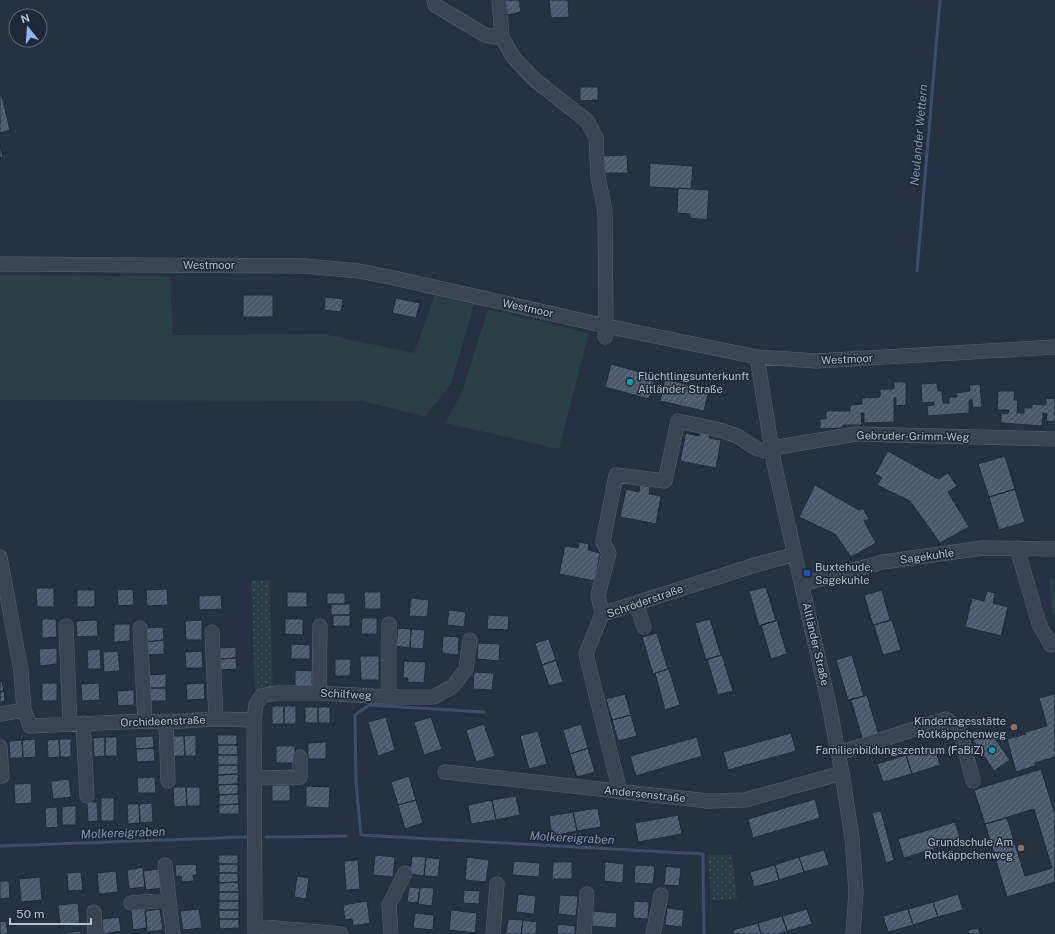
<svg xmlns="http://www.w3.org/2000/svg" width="1055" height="934" viewBox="0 0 1055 934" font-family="'Public Sans',sans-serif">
<defs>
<pattern id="park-dots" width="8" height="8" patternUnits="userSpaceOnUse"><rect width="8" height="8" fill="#283f43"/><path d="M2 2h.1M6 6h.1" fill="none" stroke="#45595d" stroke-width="1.8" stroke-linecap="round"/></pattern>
<pattern id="building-hatch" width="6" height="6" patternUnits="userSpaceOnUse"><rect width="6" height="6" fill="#4c586b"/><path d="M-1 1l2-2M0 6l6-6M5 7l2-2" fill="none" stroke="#646e7f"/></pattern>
</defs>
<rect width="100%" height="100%" fill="#263142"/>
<!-- grass -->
<path fill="#283f43" d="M0 275 170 276 173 335 324 334 414 353 435 295 474 305 451 384 425 417 362 401 0 400Z
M488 309 589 333 559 449 445 423 462 392Z
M1055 578V614H1052L1049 579Z"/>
<!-- park -->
<path fill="url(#park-dots)" d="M269 580 273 692H255L251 581Z
M708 855H732L737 899 711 901Z"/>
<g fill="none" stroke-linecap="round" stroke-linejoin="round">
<!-- stream -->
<path stroke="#3c4e6b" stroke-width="3" d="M917 271 940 0
M484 712 369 705 355 715 356 783 361 835 703 854 704 934
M266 837 346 836
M0 846 246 837"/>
</g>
<!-- building -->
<path fill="url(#building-hatch)" stroke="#212a39" d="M505 0H519L521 12 508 15Z
M549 0H568L569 17 551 18Z
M580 87H598V100L580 101Z
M0 96H2L10 130 0 133Z
M0 145 3 157 0 158Z
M627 155 628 173H602L601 156Z
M650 163 693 166 691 189 649 187Z
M678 188 709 190 707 220 690 218V214L677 213Z
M243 295H273V317H243Z
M325 297 343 299 341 312 324 310Z
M396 298 420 303 416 318 392 313Z
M611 364 655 376 649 399 605 387Z
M665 379 709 390 704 411 660 401Z
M894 382H906V405L896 406V398L894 397V422L864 423V413H861L862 425H843V428L820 429V419H826V411H850V405L862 404V398L880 397V389H894Z
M937 383 938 391H942L943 403H949V397H957L956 393 970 391 969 385 980 384 982 407 973 408 972 400H969V413L928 416 927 406 934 405V402L922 403 921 384Z
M998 391H1015L1014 400H1018L1017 413H1024V408H1032V404L1046 405V398L1055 399V422L1046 421 1047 414 1043 413 1042 426 1001 423V413L1008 414 1009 410H997Z
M700 429 710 431 709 438 721 440 716 468 680 461 686 433 699 436Z
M888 451 938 479 948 473 957 486 948 492 969 527 940 543 910 501 877 485 882 478 875 474Z
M1005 456 1015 489 989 497 978 464Z
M640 485 650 487 649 494 661 496 656 524 620 517 626 489 639 492Z
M815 485 859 510 863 508 869 519 864 521 876 543 851 557 835 534 799 517Z
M1015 489 1025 522 999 530 989 497Z
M579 542 589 544 588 550 600 553 595 581 559 574 565 546 578 548Z
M766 587 776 621 759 626 749 591Z
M36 588H54V607H37Z
M133 589 134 605 118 606 117 590Z
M167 589 168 605 147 606 146 590Z
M77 590H95V607H77Z
M882 590 890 620 873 625 864 595Z
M987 591 995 593 993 603 1008 607 1001 636 965 627 972 598 984 601Z
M287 592H307V607H287Z
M364 592H381V609H365Z
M327 593H345V604H327Z
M221 595 222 609 199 610V596Z
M411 598 429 600 427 617 409 616Z
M331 604H350V615H331Z
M449 610 466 612 464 627 447 625Z
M333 615H350V626H333Z
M488 615 509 616 508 630 487 629Z
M362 618H377V634H361Z
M42 619H56L57 637 42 638Z
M285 619H303V635L285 634Z
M710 619 721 655 706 660 695 623Z
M97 620 98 636 77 637 76 621Z
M202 620V640H186L185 621Z
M777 620 787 654 771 659 761 625Z
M892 620 901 650 883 655 874 625Z
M114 624H130V641L114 642Z
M163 627 164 640 146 642 145 628Z
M398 628 411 629 410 648 396 646Z
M411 629 425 630 423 649 410 648Z
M657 633 668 669 653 674 642 637Z
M443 636 459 637 458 655 442 653Z
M549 639 556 660 542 665 535 643Z
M164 640V654L146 655V642Z
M478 643 500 644 499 661 477 659Z
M291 644 310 645V659H291Z
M236 647V658L220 659V648Z
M57 648V664L40 666 39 649Z
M100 649 101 669H88L87 650Z
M118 651 120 671 104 672 103 652Z
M202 651 203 668H186L185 652Z
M722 655 733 691 718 695 707 659Z
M852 655 864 696 848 700 836 660Z
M360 656H379V680H361Z
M236 658 237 669 221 670 220 659Z
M335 659H351L350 676H335Z
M556 660 563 682 549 686 542 665Z
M404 661 426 662 424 683 407 682 408 678H403Z
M669 669 680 705 665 710 655 673Z
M295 670 312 671V686H295Z
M474 672 494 673 492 690 473 689Z
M166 674V688H148V675Z
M2 681 4 691 0 692V682Z
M42 683H57V701H42Z
M99 683 100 700 82 701 81 684Z
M204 683 205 699 187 700 186 684Z
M148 688H166V701H149Z
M134 690V705L118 706 117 691Z
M4 691 5 701 0 702V692Z
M625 694 631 715 612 720 606 699Z
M1055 694V757L1035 763V766L1016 772 1007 739 1026 734 1025 732 1047 726 1039 698Z
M867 695 879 736 863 741 851 700Z
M272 706H284V724H272Z
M284 706H296V724H284Z
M305 707H318V723H305Z
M318 707H330V723H318Z
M631 715 637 736 618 741 612 720Z
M386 717 395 750 378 756 368 722Z
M431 717 442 749 424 755 414 722Z
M484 724 495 756 476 762 466 730Z
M581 724 588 748 570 754 563 730Z
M989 730 1010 760 994 771 973 740Z
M538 731 547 764 529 769 520 736Z
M791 733 796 751 728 770 723 752Z
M196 735V756H185L184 736Z
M217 735H237V745H218Z
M153 736 154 748 136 749 135 737Z
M172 736H184L185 756H173Z
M105 737H117V756H105Z
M105 737V756L94 757 93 738Z
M697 737 702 756 636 776 630 756Z
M35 739 36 757 23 758 22 740Z
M59 739H71V757H60Z
M59 739 60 757 48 758 47 740Z
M22 740 23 758H10L9 741Z
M326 742V759H308V743Z
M218 745H237L238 755H218Z
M276 746H295V763H276Z
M935 746 940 765 912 774 906 755Z
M154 748 155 761 137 762 136 749Z
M588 748 595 772 577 777 570 754Z
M218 755H238V765H218Z
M906 755 912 774 883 782 877 764Z
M218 765H238V774L218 775Z
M1041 769 1055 814V882L1007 897 985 824 1007 818 1025 876 1052 868 1034 809 985 824 974 790Z
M238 774V784L218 785V775Z
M409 776 416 800 398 805 391 782Z
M155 777 156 793H138L137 778Z
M69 779 71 797 53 799 51 781Z
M31 783 32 803 15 804 14 784Z
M238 784V794L219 795 218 785Z
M272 785H290V801H272Z
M306 786 330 787 329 808 306 807Z
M173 787H186L187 806 174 807Z
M186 787H200V806H187Z
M238 794 239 804 219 805V795Z
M516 796 520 815 496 820 492 800Z
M101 798H114V821H101Z
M815 799 820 818 753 838 748 819Z
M416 800 423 823 405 829 398 805Z
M492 800 496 820 471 824 468 805Z
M87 802H97L98 821 88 822Z
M152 803 153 822 140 823 139 804Z
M127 804H139L140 823 128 824Z
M239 804V814H219V805Z
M69 806H76V825H62V807Z
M57 807 58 827 46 828 45 808Z
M598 808 601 827 577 831 573 812Z
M881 811 894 860 886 863 872 813Z
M573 812 577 831 552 836 549 816Z
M678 815 682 834 638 842 635 823Z
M955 822 961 841 904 858 898 839Z
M824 850 829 865 804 872 799 857Z
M218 855H238V864H219Z
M375 855 395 857 393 877 373 875Z
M412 856 426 857 424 876 410 874Z
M426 857 440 859 438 877 424 876Z
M467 857 489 860 486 882 465 880Z
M799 857 804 872 779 880 775 865Z
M358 860 360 889 346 890 344 861Z
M514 861 540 863 539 877 512 875Z
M553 862H572V879H552Z
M605 862 624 864 623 883 604 881Z
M196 864 197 875H193L194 881 182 882 181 876 176 877 175 865Z
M219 864H238V873H219Z
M635 865 655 866 653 884 634 883Z
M775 865 779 880 754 887 750 872Z
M666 866 681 868 679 886 664 885Z
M143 867 145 887 129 889 127 870Z
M159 869 162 888 146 890 143 871Z
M116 871 118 892 99 894 97 873Z
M81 872 83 890 68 891 67 873Z
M219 873H238V882L219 883Z
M297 876 309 878 306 899 294 897Z
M40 877 42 900 21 902 19 879Z
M0 881H9L10 898 0 899Z
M238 882 239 892H219V883Z
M409 887 420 888 418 903 407 902Z
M420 887 434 888 432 906 418 904Z
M464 890 480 891 479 904 463 903Z
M219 892H239V901H219Z
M518 894 536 896 534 914 516 912Z
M958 894 963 910 938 917 933 902Z
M560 895 578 896 576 916 558 914Z
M219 901H239V910H219Z
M367 901 370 923 353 926 352 919 345 920 343 905Z
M634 901 649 902 648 919 633 918Z
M933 902 938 917 913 925 908 909Z
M78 903 80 923 60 924 58 905Z
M145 908 147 928 133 930 131 910Z
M667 908 684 910 682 927 665 925Z
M160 909 163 930 147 932 145 911Z
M199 909 202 928 183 930 180 911Z
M807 909 812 924 787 931 782 916Z
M908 909 913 925 888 932 883 916Z
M219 910H239V919H219Z
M451 910 477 913 475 933 449 930Z
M593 911 617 913 616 928 592 926Z
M415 913 434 915 433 930 413 928Z
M782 916 787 931 778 934H761L758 923Z
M119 917 121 931 103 934 102 919Z
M219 919H239V928L220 929Z
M508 919 523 920 521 934H506Z
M523 920 537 922 536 934H521Z
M6 921 8 934H0V922Z
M758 923 761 934H734L733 930Z
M558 924 575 926V934H557Z
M978 928 980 934H969L968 930Z
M81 931V934H60V933Z"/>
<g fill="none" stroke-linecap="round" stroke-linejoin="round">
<!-- minor casing -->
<g stroke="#59616f" stroke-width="15">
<path id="minor" d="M434 0 435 5 485 35 502 38
M499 0 502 38 514 58 535 80 587 121 596 137 598 177 605 211 606 326 605 337
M0 264 305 266 359 271 394 278 606 326 757 357 816 361 1055 347
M757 357 774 463 829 705 842 773 852 838 856 892 853 934
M772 448 856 434 1055 439
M1017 548 1039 624 1051 645
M0 557 21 671 24 710 30 726 145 721 166 722 216 719 254 720 255 934
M802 584 883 562 983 548 1055 549
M636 603 644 627
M602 614 598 595 609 553 603 542 616 475 665 481 678 421C698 426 721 428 739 437 751 444 756 452 772 451
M389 624V697
M66 626 70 724
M140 628 145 721
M212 632 216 719
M319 693 320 626
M0 714 24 710
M254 720 256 704 262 696 276 693H319L389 697H434L453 686 466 669 470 640
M166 722 168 781
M83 723 87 796
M0 747 2 776
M839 753 946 719 960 730 973 781
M445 772 708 801 745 800 842 773
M254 778 300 777V757
M620 792 586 654 602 614 752 566 795 554
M165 865 173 934
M131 903 169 900
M94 912 95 934
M255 926 341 934
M391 934 389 905 405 873
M493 934 497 884
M584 934 587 894
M653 934 661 895"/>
</g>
<!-- minor -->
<use href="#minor" stroke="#3b4452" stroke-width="14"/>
</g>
<!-- markers -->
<g fill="#0f9aa8" stroke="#1f2837" stroke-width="1.5">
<circle cx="630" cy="382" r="4"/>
<circle cx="992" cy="750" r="4"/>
</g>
<rect fill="#1a4fb4" stroke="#1f2837" stroke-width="1.5" x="803" y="569" width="8" height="8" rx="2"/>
<g fill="#8d6e63" stroke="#1f2837" stroke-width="1.5">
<circle cx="1014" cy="727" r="4"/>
<circle cx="1021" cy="848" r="4"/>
</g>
<g text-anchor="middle" stroke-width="3" stroke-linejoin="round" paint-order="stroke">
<!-- street labels -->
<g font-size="11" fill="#b8bfcc" stroke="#1f2837">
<text x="209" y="269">Westmoor</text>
<text transform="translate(528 308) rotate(12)" y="4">Westmoor</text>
<text transform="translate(847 359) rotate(-3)" y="4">Westmoor</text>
<text transform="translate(913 436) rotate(1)" y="4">Gebrüder-Grimm-Weg</text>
<text transform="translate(927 556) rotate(-8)" y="4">Sagekuhle</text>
<text transform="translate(645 601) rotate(-19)" y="4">Schröderstraße</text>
<text transform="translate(816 644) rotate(77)" y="4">Altländer Straße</text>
<text transform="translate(346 694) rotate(3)" y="4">Schilfweg</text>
<text transform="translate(163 721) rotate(-2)" y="4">Orchideenstraße</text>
<text transform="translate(645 794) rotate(6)" y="4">Andersenstraße</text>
</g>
<!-- poi labels -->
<g font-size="11" fill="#b8bfcc" stroke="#1f2837" text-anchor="end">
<text x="638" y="380" text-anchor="start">Flüchtlingsunterkunft<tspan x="638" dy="13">Altländer Straße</tspan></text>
<text x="815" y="571" text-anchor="start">Buxtehude,<tspan x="815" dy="13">Sagekuhle</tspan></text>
<text x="1006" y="725">Kindertagesstätte<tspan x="1006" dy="13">Rotkäppchenweg</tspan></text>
<text x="984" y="754">Familienbildungszentrum (FaBiZ)</text>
<text x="1013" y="846">Grundschule Am<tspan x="1013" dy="13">Rotkäppchenweg</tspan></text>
</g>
<!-- water labels -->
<g font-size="12" font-style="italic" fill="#7f94b3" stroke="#1f2837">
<text transform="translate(919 135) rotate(-85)" y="4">Neulander Wettern</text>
<text transform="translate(123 833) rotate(-2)" y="4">Molkereigraben</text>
<text transform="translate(572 838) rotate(3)" y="4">Molkereigraben</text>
</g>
</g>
<!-- north arrow -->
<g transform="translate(28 28) rotate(343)"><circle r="19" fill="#1f2837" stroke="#5c6473"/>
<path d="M0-3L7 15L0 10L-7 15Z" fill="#90b5f9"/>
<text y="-6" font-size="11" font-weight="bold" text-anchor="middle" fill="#b8bfcc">N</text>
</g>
<!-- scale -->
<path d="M10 918v6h81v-6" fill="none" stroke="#b8bfcc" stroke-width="2"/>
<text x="16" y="918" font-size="12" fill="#b8bfcc" stroke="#1f2837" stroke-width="3" paint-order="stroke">50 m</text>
</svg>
